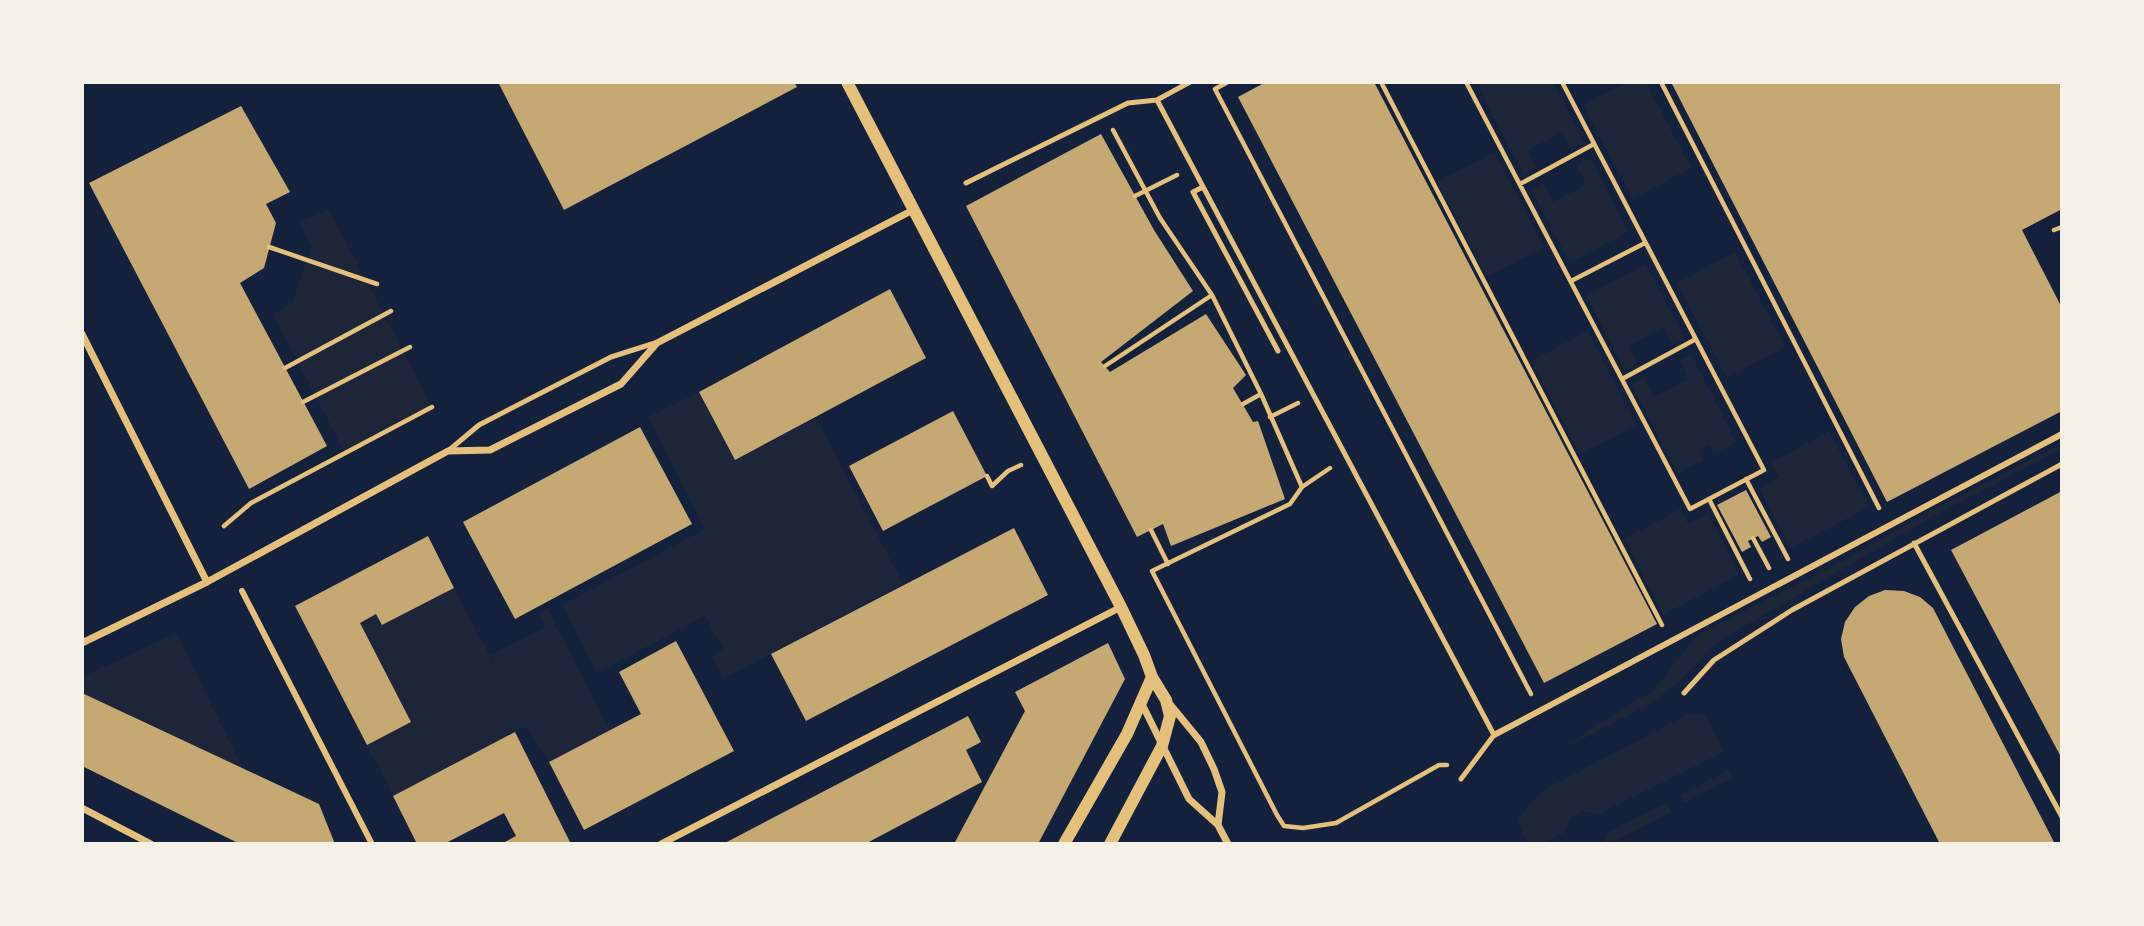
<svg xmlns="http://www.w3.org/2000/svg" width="2144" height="926" viewBox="0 0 2144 926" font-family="Overpass,sans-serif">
<rect width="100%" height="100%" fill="#14213d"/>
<!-- green -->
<path fill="#1d2539" d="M1487 82H1552L1584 143 1571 150 1561 133 1528 150 1536 167 1524 174 1478 87Z
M1627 82H1646L1691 168 1633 199 1583 105Z
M1494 152 1544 247 1487 277 1437 182Z
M1590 158 1628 232 1570 263 1531 189 1543 183 1553 202 1586 185 1577 165Z
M329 209 432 407 345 453 273 314 292 303 311 247 300 222Z
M1735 252 1785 347 1727 378 1677 283Z
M1646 264 1685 339 1673 345 1664 327 1628 346 1637 364 1625 371 1586 296Z
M1588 331 1636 425 1580 455 1531 361Z
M1691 354 1736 442 1714 454 1709 445 1698 450 1703 460 1677 473 1631 384 1644 378 1654 397 1688 379 1679 360Z
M699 392 735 460 816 418 903 584 723 679 711 656 723 649 705 616 597 673 562 605 705 529 648 417Z
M1829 431 1869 507 1791 548 1759 488 1779 477 1771 463Z
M2062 444V448L1934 516 1736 631 1714 645 1678 682 1652 703 1567 747 1591 728 1654 690 1686 648 1700 633 1832 567 1932 510Z
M1681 509 1688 524 1708 514 1739 575 1663 615 1624 539Z
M454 588 499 673 491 655 545 627 539 613 547 609 610 730 549 762 526 727 393 796 367 745 411 722 360 623 376 614 383 625Z
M176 633 243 769 82 693V677Z
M1705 714 1724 752 1599 814 1583 811 1571 817 1565 832 1542 844H1531L1523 835 1518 819 1540 792 1686 715Z
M1729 770 1733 778 1684 803 1680 795Z
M1667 802 1671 812 1610 844H1604L1609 832Z"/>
<!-- building -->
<path fill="#c6a872" d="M498 82H794L797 87 564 210Z
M1266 82H1374L1657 624 1544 683 1238 97Z
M1671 82H2062V209L2022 230 2062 308V411L1887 502Z
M241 106 290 192 266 204 276 223 264 268 240 283 327 446 249 489 89 183Z
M1101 134 1154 230 1193 291 1101 362 1110 372 1206 314 1246 375 1233 388 1253 422 1258 421 1285 499 1171 546 1163 524 1137 537 966 206Z
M890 289 926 358 735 460 699 392Z
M953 411 987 476 883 531 849 466Z
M640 427 692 524 515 619 463 522Z
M1746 490 1771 537 1762 542 1758 536 1748 541 1751 547 1742 552 1717 505Z
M2062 491V759L1951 550Z
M1014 528 1048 595 806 721 771 654Z
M428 536 454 588 382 625 376 614 360 623 411 722 367 745 295 606Z
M1885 590 1904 591 1920 597 1933 608 2055 844H1940L1844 657 1841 639 1845 622 1855 607 1869 596Z
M676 641 734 751 584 830 549 762 641 714 619 672Z
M1108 643 1125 679 1038 844H954L1025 711 1015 692Z
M82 693 319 804 335 844H240L82 766Z
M968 716 981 742 966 750 982 782 865 844H723Z
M515 732 571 844H501L516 836 504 813 444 844H417L393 796Z"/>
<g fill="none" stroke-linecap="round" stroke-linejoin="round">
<!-- path -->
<path stroke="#e5c07b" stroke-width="4.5" d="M1228 82 1215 89 1531 694
M1381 82 1662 625
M1466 82 1690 509 1764 470 1562 82
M1661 82 1879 508
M1113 130 1160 218 1212 295 1261 394 1302 487
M1520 184 1594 144
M1135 196 1177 175
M2054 230 2062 227
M269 247 377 284
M1571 281 1645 243
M1105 366 1212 295
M285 368 391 311
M1622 379 1696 339
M303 402 410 347
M1243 404 1261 394
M1270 417 1298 403
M1330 468 1302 487 1290 504 1152 571 1277 815 1284 826 1303 828 1336 823 1439 765H1447
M987 476 992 486 1008 471 1021 465
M1746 479 1788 559
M1709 499 1750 579
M224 526 251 503 432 407
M1151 530 1168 564
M1753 538 1769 568"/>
<!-- service -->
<path stroke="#e5c07b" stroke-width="5" d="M1157 100 1494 735 1461 779
M966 183 1128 103 1157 100 1190 82
M1203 187 1193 192 1278 351
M448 451 479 425 611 357 655 343
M1914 543 2062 817
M1684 693 1714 660 1792 610 2062 464"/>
<!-- pedestrian -->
<path stroke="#e5c07b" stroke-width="6" d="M242 591 372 844
M1494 735 2062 434"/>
<!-- minor -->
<path stroke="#e5c07b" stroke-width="7" d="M82 334 207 582
M82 643 207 582 448 451 490 450 621 384 657 343 913 210
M1169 703 1201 742 1214 769 1222 792 1218 825 1228 844
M1142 704 1189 799 1218 825
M82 808 151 844
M661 844 1121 607"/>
<!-- tertiary -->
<path stroke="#e5c07b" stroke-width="12" d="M847 82 1121 607 1144 655 1152 677 1166 700 1170 716 1162 746 1110 844
M1064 844 1127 734 1152 677"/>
</g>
<!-- border -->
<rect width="2144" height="926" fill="none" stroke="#f6f1e7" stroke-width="168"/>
</svg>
